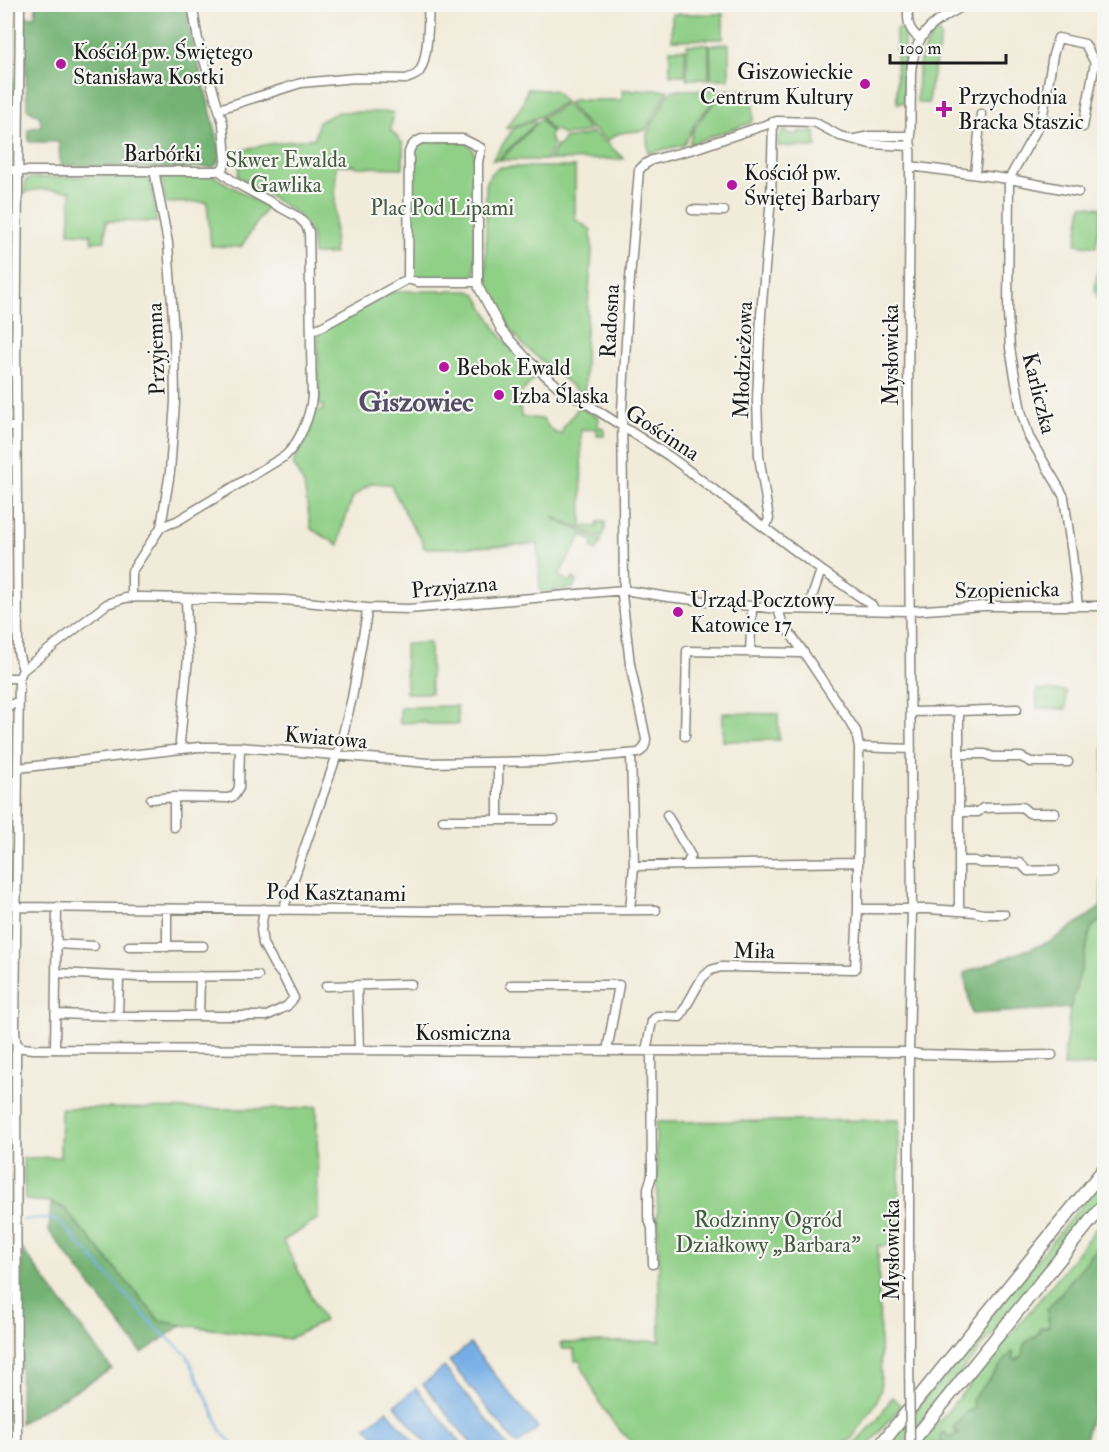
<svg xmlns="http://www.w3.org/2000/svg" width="1109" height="1452" viewBox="0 0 1109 1452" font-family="'IM FELL Double Pica',serif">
<rect width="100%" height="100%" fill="#f6f6f2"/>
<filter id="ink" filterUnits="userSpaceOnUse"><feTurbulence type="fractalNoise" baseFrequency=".0167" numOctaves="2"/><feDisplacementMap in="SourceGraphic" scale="12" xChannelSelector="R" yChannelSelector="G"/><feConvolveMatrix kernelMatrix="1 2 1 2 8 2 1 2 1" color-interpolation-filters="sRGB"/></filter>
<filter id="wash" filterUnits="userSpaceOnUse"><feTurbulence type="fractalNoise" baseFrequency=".008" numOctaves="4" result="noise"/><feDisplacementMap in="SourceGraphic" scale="24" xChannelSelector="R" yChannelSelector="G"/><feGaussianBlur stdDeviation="1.35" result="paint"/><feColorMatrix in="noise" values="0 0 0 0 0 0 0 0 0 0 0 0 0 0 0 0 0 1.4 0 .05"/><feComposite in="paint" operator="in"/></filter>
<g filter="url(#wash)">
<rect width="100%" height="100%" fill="#f1ebd9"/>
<!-- green -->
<path fill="#8fcf86" stroke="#567651" stroke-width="1.5" d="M672 14H723V39L672 40Z
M5 23H14L12 163H5Z
M901 28 904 30V103H897L896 29Z
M937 31 941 37 929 93V103H917C918 75 915 54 937 31Z
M709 44V79H687V45Z
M729 44V79H711L710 45Z
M670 49H685V75H670Z
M527 89 547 90V91L554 90 565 102 539 117 507 129 506 128 523 104Z
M622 90H632V91H635L636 90H668L646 130C632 133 618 129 608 141L587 125 568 103 573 100H621L622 97 623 96Z
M673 90H725L696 121 684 145 648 153 647 134 668 95Z
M727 90H733L734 92H737L738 90H754L753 120 750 123 690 144C690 124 715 104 727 90Z
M566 104 589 130 583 133 563 135 556 130 552 131 542 118Z
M339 112H393L391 130 403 144V168L357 167 353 165H336L334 254H313L311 233 296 213 238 176 242 150 269 144 315 138 318 122Z
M541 119 551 133 550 137 553 145 546 160H500Z
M534 121 536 123 497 160H492L514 128Z
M783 131H787V134H799V131L815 132 816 147 778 146V138Z
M591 132 607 143 624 159 549 160 556 146 560 145 564 139 587 135Z
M461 141 471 146 475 155V279H415L410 275 411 152 421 142Z
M501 167H575V219L591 230 592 253 585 345V397L524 346 512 331 486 287V185C489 175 492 171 501 167Z
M210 174 267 207 241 247 211 246 207 202 166 203 161 175Z
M133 175 145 176 151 181 157 222 106 221 105 241 92 242 91 234 69 233 71 191C58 191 34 186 24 194L26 180 31 178Z
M1082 205 1102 208 1096 247 1076 244Z
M1104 234V307L1098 301 1095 290 1103 236Z
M403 291H470L476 294 499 334 525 363 538 375 519 395 521 417 543 419 551 430H554V433L562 434 563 428 579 407 599 417 598 427 604 428V436H597V429L581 430 582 526 597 527 598 522H605V529L602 538 553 517 554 519 602 541 596 551 591 548 594 542 582 535 559 575 570 582 573 578 577 581 573 588 540 592 538 544 455 548H424L422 540 411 524 390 484 371 483 353 497 342 528 339 545 311 529 304 485 293 464 316 410 322 411 323 406 319 404 318 335 321 331 392 292Z
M430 643 431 693H406L405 644Z
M1037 690 1066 691V709L1037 708Z
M457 706 458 724H427L426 722 400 723V707Z
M723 713 778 714 779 740 723 741Z
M1104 917V1065L1063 1066 1070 1008 1082 966 1091 928Z
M317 1106 318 1219 283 1241 324 1321 289 1339 160 1322 64 1208 51 1202 25 1200 23 1158 60 1157 61 1108 292 1109Z
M899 1120V1244L878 1246 881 1389 876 1403 851 1440 833 1448H639C609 1425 594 1395 580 1361H575L574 1349H563L560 1343 660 1341 656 1122Z
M1104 1177V1197L900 1447 885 1448Z
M1104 1218V1240L1047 1310 1049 1324 1048 1327 1041 1328 1037 1335 1024 1344 1022 1356 1016 1360 1012 1359 1013 1355 974 1403V1409L953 1428 958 1432 959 1434 943 1442 945 1446 941 1447 934 1442 931 1443 930 1447 917 1448 1064 1270Z
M892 1397 901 1405 900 1407 867 1447H852L878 1419Z"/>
<!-- forest -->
<path fill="#73b273" stroke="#486748" stroke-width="1.5" d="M36 5H187L190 31 218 140 221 157 214 167 155 168 60 165 59 142H29L28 129 41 126 40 117 27 108 24 16 35 17Z
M5 539H10L11 601H5Z
M1104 740V917L1091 928 1082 966 1070 1008 972 1014 964 973 1051 941 1101 907Z
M11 824 6 1109 7 1447 5 1448 4 825Z
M51 1202 64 1208 160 1321 182 1325 142 1353 49 1231Z
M1104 1240V1369L1083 1447H941L944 1446 943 1442 940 1440V1435L943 1432 952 1438 956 1433 959 1434 958 1432 953 1429 961 1417 966 1412 974 1409 972 1400 1010 1354 1013 1352V1359L1017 1360 1022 1356 1024 1344 1037 1335 1040 1328 1048 1327 1049 1324 1047 1310Z
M22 1249 112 1369 20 1423Z"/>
<!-- water -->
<path fill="#75aee5" stroke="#486580" stroke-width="1.5" d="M470 1344 538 1428 517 1445 449 1361Z
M444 1367 509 1447H474L423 1384Z
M416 1388 464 1447H429L395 1405Z
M387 1410 418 1447H383L366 1427Z"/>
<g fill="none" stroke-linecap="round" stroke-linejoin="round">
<!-- stream -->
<path stroke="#75aee5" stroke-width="2" d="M4 1217 10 1220
M23 1220 41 1218 59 1221 155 1327 187 1355 223 1434 237 1448"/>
</g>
</g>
<g filter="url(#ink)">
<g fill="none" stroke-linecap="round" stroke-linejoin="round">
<!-- minor casing -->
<g stroke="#86847a" stroke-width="11">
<path id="minor" d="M20 4 16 370 18 652 23 670
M192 4 198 40 223 123 226 159 224 166 220 171
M908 4C908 21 906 28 920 39
M219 109 301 83 355 78 406 79C411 77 416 76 419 72 428 60 429 20 428 4
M1042 120 1083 127 1095 63 1085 44 1058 38 1053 55 1042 120 1009 179 1078 192
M855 139 870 136H911
M910 166 1009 179 1008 314 1010 348 1021 411 1029 437 1058 486 1064 497 1072 554 1078 606
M4 169 22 171H220L234 182 298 217 305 224 309 232 312 397C310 417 300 442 285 456L177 521 161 527 132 571V597
M154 170 168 243 174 334 175 402 170 472 161 527
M975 174 981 114
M692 210 724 211
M478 282H417L408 279 409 152C411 145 416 141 422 139H463L481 148 478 162V282L479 288 502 331 529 361 562 390 581 400 669 456 821 570 872 605 874 610
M311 330 316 329 323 326 408 279
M4 370H16
M4 427H16
M765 528 769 519 759 456 757 399 761 315 771 197 773 122
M778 609 782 622 804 653 856 731 859 747 858 862
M808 609 821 570
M750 653 752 607
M4 678H19
M4 711 14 703H18
M959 711 1017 709
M911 712 959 711V911
M685 736 687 651 804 653
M859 747 911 749
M182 749 180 742 188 658 186 598
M960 754H985L993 757H1021L1031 762H1068
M498 763V820
M18 768 199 747H240L428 763 547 761 638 753C644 750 646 746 646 739L630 664 622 595 624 590 622 410 629 291 639 170 645 164 652 160 694 149 777 121 814 122 840 136 870 144 911 146
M174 797V827
M151 799 174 797 228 798 234 796 239 788 240 747
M960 812H978L983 808 1022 807 1029 813H1055
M667 815 691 856 687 864
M443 820H554
M960 861H975L980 863H1020L1028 871 1055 870
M634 866 858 862V909L855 969 721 967 711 970 702 978 680 1017 657 1016 652 1021 646 1051
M16 907 429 911 656 910
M858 909H929L974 912 983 914H1004
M283 910 340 746 352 698 366 619 367 608
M630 910 634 866 631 754
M56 944 94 946
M129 946H203
M167 947V909
M56 973 138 977 258 976
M357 985 359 1050
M511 985H619L607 1051
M326 986 411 984
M56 1014 118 1016H267L287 1006 294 998 283 976 275 966 263 944 261 930 264 909
M118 1016 119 976
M199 1016 200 976
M18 1045 23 1048 33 1049 909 1052 919 1054 991 1056 1052 1055
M55 1049 57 907
M651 1051 652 1175 648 1188V1217L652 1228 653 1264
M909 1352V1052L912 909 908 397 911 72C915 31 933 23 967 4
M17 1448 16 1054C18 1045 15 1038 15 1029L19 678 23 670 107 604 125 598 139 597 285 600 367 608 409 609 624 590 668 597 778 609 910 611 984 606H1104"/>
</g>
<!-- highway casing -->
<g stroke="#86847a" stroke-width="15">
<path id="highway" d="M878 1448 1104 1169
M907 1448 1104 1204"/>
</g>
<!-- minor -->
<use href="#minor" stroke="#fff" stroke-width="8"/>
<!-- highway -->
<use href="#highway" stroke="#fff" stroke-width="12"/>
<!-- minor-bridge casing -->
<g stroke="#86847a" stroke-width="11" stroke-linecap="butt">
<path id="minor-bridge" d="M909 1352 910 1448"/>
</g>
<!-- minor-bridge -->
<use href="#minor-bridge" stroke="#fff" stroke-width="8"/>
</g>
</g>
<!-- markers -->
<g fill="#b5179e" stroke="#f6f6f2" stroke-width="2">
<circle cx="61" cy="64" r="6"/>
<circle cx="865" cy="84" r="6"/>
<path d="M941 100h6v6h6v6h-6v6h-6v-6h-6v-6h6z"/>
<circle cx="732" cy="185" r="6"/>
<circle cx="444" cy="367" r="6"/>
<circle cx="499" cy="395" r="6"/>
<circle cx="678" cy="612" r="6"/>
</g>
<g text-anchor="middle" stroke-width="4.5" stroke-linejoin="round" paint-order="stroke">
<!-- poi labels -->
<g font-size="22" fill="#1c1c1c" stroke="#f6f6f2" text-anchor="start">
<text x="73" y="59">Kościół pw. Świętego<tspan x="73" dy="25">Stanisława Kostki</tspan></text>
<text x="853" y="79" text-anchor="end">Giszowieckie<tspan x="853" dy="25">Centrum Kultury</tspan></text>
<text x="958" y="104">Przychodnia<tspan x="958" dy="25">Bracka Staszic</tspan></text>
<text x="744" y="180">Kościół pw.<tspan x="744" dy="25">Świętej Barbary</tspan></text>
<text x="456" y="375">Bebok Ewald</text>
<text x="511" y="403">Izba Śląska</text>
<text x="690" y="607">Urząd Pocztowy<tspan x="690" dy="25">Katowice 17</tspan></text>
</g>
<!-- street labels -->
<g font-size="22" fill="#1c1c1c" stroke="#f6f6f2">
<text x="162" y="161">Barbórki</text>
<text transform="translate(609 321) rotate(-87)" y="8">Radosna</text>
<text transform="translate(155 349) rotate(-92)" y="8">Przyjemna</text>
<text transform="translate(890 355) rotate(-90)" y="8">Mysłowicka</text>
<text transform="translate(742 360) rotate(-88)" y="8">Młodzieżowa</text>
<text transform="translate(1040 393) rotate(76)" y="8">Karliczka</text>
<text transform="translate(663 432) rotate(33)" y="8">Gościnna</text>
<text transform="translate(454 586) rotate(-5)" y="8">Przyjazna</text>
<text transform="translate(1007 589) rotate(-1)" y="8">Szopienicka</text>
<text transform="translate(326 737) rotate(5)" y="8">Kwiatowa</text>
<text transform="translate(336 892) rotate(1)" y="8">Pod Kasztanami</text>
<text transform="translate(754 950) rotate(1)" y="8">Miła</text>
<text x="463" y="1040">Kosmiczna</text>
<text transform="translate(891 1250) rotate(-90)" y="8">Mysłowicka</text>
</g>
<!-- park labels -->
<g font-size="22" fill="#445b41" stroke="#f6f6f2">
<text x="286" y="167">Skwer Ewalda<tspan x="286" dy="25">Gawlika</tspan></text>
<text x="442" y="215">Plac Pod Lipami</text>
<text x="768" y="1227">Rodzinny Ogród<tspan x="768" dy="25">Działkowy „Barbara”</tspan></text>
</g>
<!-- district labels -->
<g font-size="28" font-weight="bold" fill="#534c66" stroke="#f6f6f2">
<text x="416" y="411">Giszowiec</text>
</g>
</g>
<!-- margin -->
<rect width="1109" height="1452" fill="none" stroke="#f6f6f2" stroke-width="24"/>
<!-- scale -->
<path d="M890 54v9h116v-9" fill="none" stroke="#1c1c1c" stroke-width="3"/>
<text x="899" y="54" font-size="18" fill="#1c1c1c" stroke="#f6f6f2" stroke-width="4.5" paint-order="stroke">100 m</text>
</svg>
